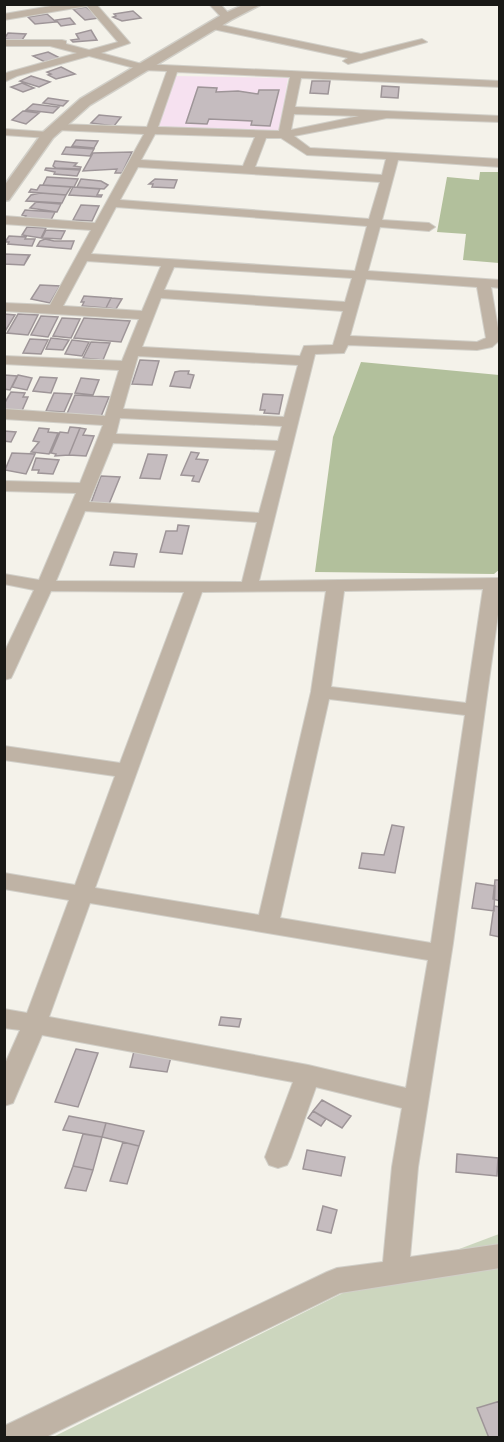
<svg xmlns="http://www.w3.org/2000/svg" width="504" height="1442" viewBox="0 0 504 1442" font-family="Manrope,sans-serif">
<rect width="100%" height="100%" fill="#f4f2ea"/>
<!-- education -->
<path fill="#f6e1f0" d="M175 76 288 78 279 132 158 128Z"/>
<!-- green -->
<path fill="#ccd6be" d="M499 1234V1437L51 1438 345 1292Z"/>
<!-- forest -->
<path fill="#b2c09c" d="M480 172H499V263L463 260 466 234 437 232 447 177 479 180Z
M361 362 499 375 500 569 494 574 315 572 333 437Z"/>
<!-- building -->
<path fill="#c5bcbf" stroke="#9e9598" stroke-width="1.5" d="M86 7 99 18 85 20 73 9Z
M133 11 141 18 122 21 113 17 116 16 114 14Z
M47 14 56 22 35 24 28 17Z
M70 18 75 24 61 26 56 20Z
M91 30 97 40 73 42 71 40 79 39 76 34Z
M8 33 26 34 22 40 12 41 13 40 4 39Z
M48 52 60 58 45 62 33 56Z
M61 67 75 74 56 79 48 75 51 74 47 72Z
M31 76 50 82 39 87 20 81Z
M312 81H330L328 94 310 93Z
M22 83 34 88 23 92 11 87Z
M382 86 399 87 398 98 381 97Z
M198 87 217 88 216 92 238 91 258 94 259 90H279L270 126 251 125 252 121 209 119 207 124 186 123Z
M48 98 68 101 63 106 43 103Z
M33 104 59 107 53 113 26 110Z
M23 111 39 113 26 124 12 120Z
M99 115 121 117 114 126 91 123Z
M76 140 98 141 94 148 72 146Z
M66 147 94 149 90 156 62 154Z
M132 152 122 173H115L117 169 83 171 93 153Z
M55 161 77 163 74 166 81 167 80 169 56 168 53 166Z
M46 168 80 170 77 176 54 174 55 172 45 170Z
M47 177 78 179 74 187 43 185Z
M81 179 101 181 108 185 104 189 77 187Z
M155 179 177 180 174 188 152 187 153 184H149Z
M40 185 71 187 66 195 29 192 31 189 37 190Z
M73 187 100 189 97 195H102L101 197 69 195Z
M40 193 66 195 62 203 26 201 31 195Z
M36 202 61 204 57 212 30 208Z
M81 205 99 206 92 221 73 220Z
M25 210 55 212 51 220 24 218 26 216 22 215Z
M27 227 46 228 41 238 22 235Z
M46 230 65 231 61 239 42 238Z
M9 236 26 237 25 239H35L32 246 8 244 9 242H5Z
M45 239 54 241H74L71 249 37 246 40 241Z
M4 254 29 255 24 265 4 264Z
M4 254 30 255 24 265 4 264Z
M40 285 60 286 50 303 31 299Z
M84 296 111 298 106 308 82 306 84 302H81Z
M111 298 122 299 116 309 106 308Z
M4 314 15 315 4 333Z
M18 314 38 315 28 335 7 333Z
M41 316 58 317 48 337 31 335Z
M62 318 80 319 71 338 53 336Z
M84 318 130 321 121 342 74 338Z
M51 338 69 340 63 350 46 349Z
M30 339 48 340 41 354 23 353Z
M72 340 89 342 82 356 65 354Z
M91 342 110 343 103 360 83 358Z
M140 360 159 361 152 385 132 384Z
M180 371H189L188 374 194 375 190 388 170 386 175 372Z
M4 375 17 376 10 390 4 389Z
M18 375 32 378 27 390 12 387Z
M40 377 57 378 51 393 33 391Z
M81 378 99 380 93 395 75 393Z
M11 392 25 393 23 397H28L21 413 4 414V404Z
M54 393 72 394 64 412 46 411Z
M263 394 283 395 279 414 264 413 265 410H260Z
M75 395 109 397 100 419 66 416Z
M70 427 80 428 69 455 55 456 56 454 51 453 60 432 68 433Z
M39 428 49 429 48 432 58 433 49 454 31 452 39 442 33 441Z
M80 428 86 429 83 435 94 436 86 456 69 455Z
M4 431 16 432 11 442 4 441Z
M191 452 199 453 196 459 208 460 199 482 192 481 194 476 181 475Z
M12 453 35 454 26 474 5 470Z
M148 454 167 455 160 479 140 478Z
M36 458 59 460 53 474 38 473 39 470H32Z
M101 476 120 477 109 504 91 503Z
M178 525 189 526 182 554 160 552 166 531H177Z
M114 552 137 554 134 567 110 565Z
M392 825 404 827 395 873 359 868 362 853 384 855Z
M495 880H500V901L493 899Z
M476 883 495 886 494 911 472 908Z
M494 906 500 907V937L490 935Z
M221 1017 241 1019 239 1027 219 1025Z
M76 1049 98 1053 78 1107 55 1102Z
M134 1051 171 1057 167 1072 130 1067Z
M322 1100 351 1116 342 1128 313 1111Z
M313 1111 326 1119 321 1126 308 1118Z
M69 1116 106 1123 102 1137 63 1130Z
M106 1123 144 1131 139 1146 102 1137Z
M83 1134 102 1137 93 1170 73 1166Z
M123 1142 139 1146 127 1184 110 1181Z
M307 1150 345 1157 341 1176 303 1169Z
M457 1154 498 1158 497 1176 456 1172Z
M73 1166 93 1170 86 1191 65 1188Z
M323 1206 337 1210 331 1233 317 1230Z
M500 1401V1438H489L477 1408Z"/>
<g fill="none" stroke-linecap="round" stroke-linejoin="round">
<!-- minor casing -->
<g stroke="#d1cfc8" stroke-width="2">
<path id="minor" d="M63 4H96L130 43 101 53 142 64 500 81V87L301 78 295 107 500 116V122L387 118 294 136 310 148 500 159V167L398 160 382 220 429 223 435 227 429 231 380 227 368 271 500 280V288L491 287 500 340 492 347 477 350 348 345 344 353 315 354 259 581 500 578V600L453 943 418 1167 410 1257 500 1244V1268L340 1293 44 1438H4V1426L327 1272 337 1268 383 1262 392 1167 402 1108 316 1087 291 1157 287 1165 278 1168 269 1165 265 1157 293 1082 42 1035 13 1103 4 1106V1066L20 1030 4 1028V1009L27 1013 69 900 4 889V873L75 885 115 776 4 760V746L120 763 184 592 51 591 13 674 11 678 4 680V653L34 590 4 584V574L39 580 76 493 4 491V481L80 483 103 425 4 419V409L105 416 119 370 4 364V356L122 361 139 319 4 311V303L50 305 91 230 4 224V216L95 223 144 134 57 130 51 127 57 124 147 127 167 71 142 70 89 56 17 76 4 82V74L9 72 77 53 50 46H4V40H62L66 41V44L89 50 118 42 87 6 4 20V14ZM177 72 290 77 279 131 158 127ZM294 114 359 116 291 130ZM155 134 255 137 243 166 141 160ZM266 138H281L307 155 386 159 382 175 255 167ZM138 167 380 182 369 219 120 200ZM116 207 367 226 355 271 91 254ZM87 261 161 266 142 311 63 306ZM174 267 352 278 345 302 164 290ZM366 279 477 287 486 338 477 342 350 336ZM161 298 343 311 333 345 304 346 300 356 142 347ZM138 356 298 365 284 417 123 409ZM120 418 282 426 278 441 116 434ZM113 443 276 450 259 513 89 502ZM85 511 257 522 242 582 56 581ZM483 589 466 703 331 687 344 591ZM326 591 311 692 259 915 95 888 202 592ZM329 699 465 715 431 943 280 918ZM90 903 428 960 406 1088 308 1065 49 1017Z
M209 4H220L232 17 223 19Z
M212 23 361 54 422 39 427 42 348 64 343 61 348 58 208 28 207 26Z
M4 129 48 132 54 135 48 138 4 135Z"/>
</g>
<!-- tertiary casing -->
<g stroke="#d1cfc8" stroke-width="3">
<path id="tertiary" d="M245 4H262L231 20 90 105 53 138 9 200 4 201V186L43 132 80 99 223 14Z"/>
</g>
<!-- minor -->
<use href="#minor" fill="#bfb3a5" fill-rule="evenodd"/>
<!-- tertiary -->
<use href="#tertiary" fill="#bfb3a5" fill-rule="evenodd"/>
</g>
<!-- border -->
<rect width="504" height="1442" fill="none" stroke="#191916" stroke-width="12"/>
</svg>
